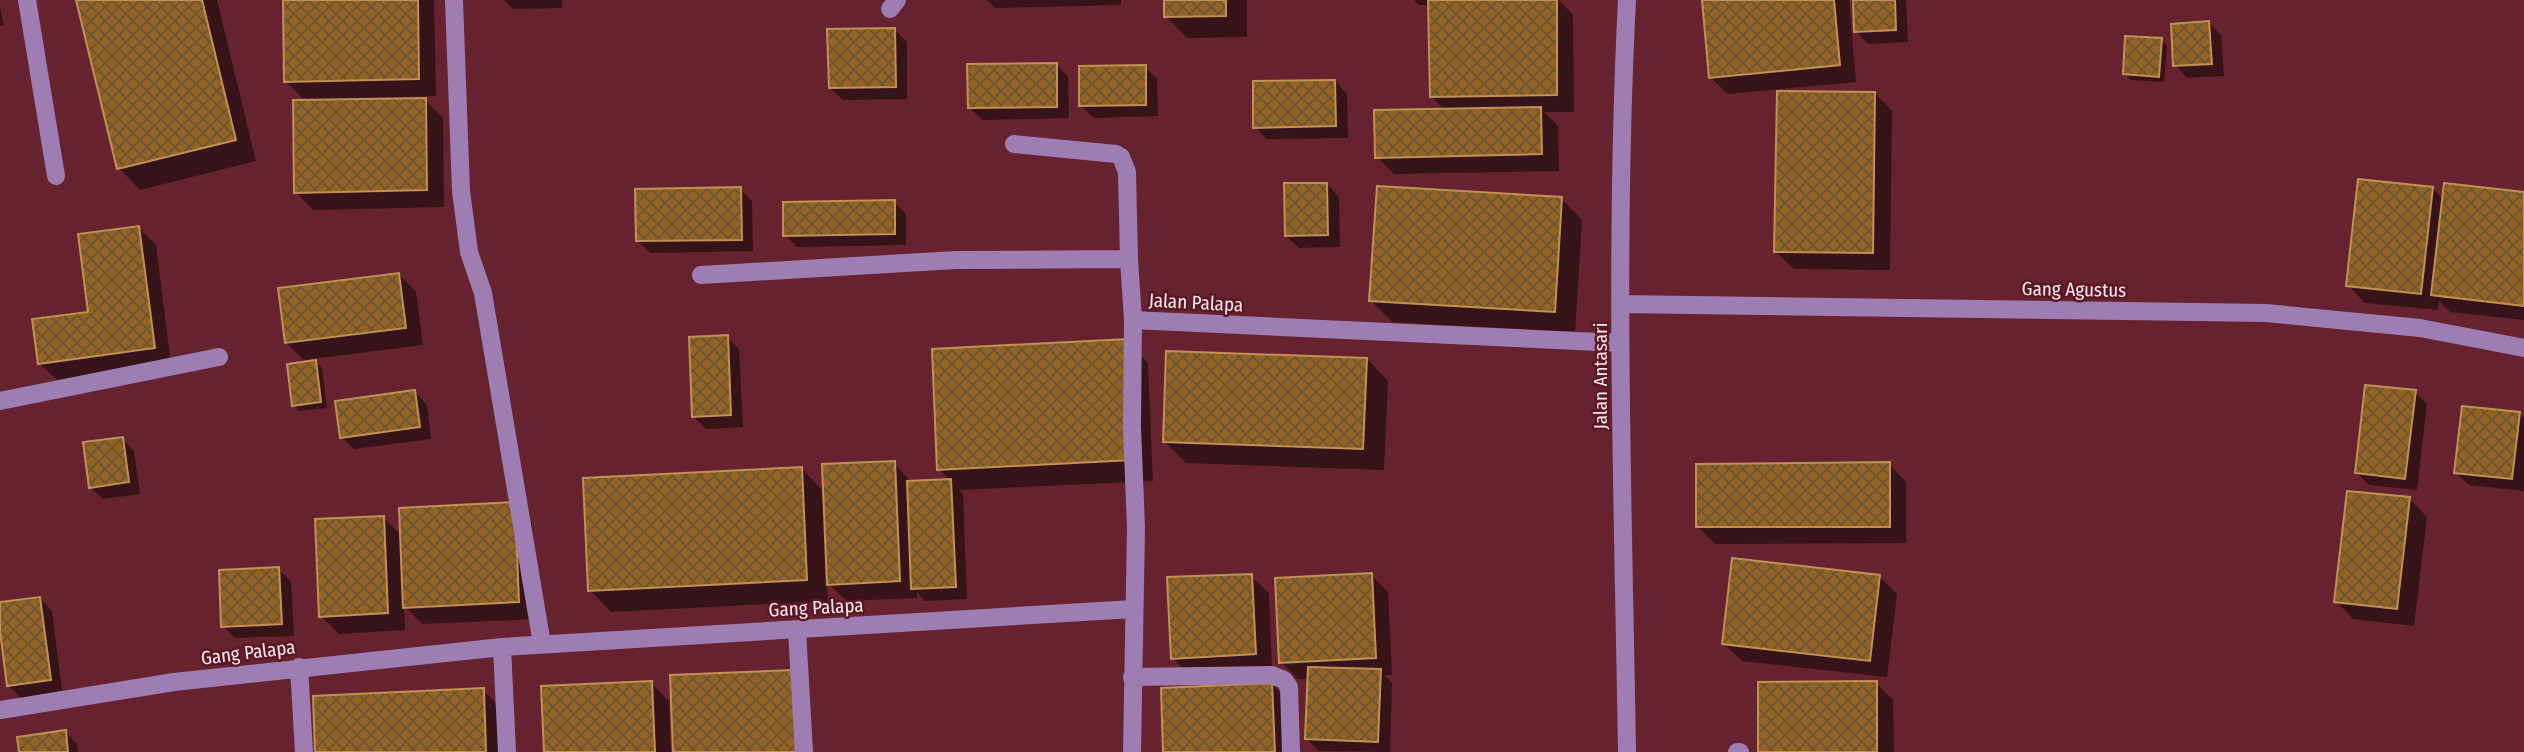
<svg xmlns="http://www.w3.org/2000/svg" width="2524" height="752" viewBox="0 0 2524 752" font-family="'Fira Sans Condensed',sans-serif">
<defs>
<pattern id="building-cross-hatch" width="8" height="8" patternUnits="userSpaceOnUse" patternTransform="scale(1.75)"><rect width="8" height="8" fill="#926321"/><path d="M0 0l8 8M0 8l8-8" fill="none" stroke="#6c5336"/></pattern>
</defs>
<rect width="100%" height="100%" fill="#66222f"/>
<!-- shadow -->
<path fill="#0007" d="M78 0H217L256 161 140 190 119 168Z
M285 0H434L436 96 404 97V100H425L443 118 444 207 313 210 296 192 306 102 286 81Z
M504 0H562V8L513 9Z
M987 0H1121V5L995 8Z
M1166 0H1247V37L1187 38 1166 16Z
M1414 0H1559L1573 15 1574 112H1544L1558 126 1559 171 1394 174 1377 157 1445 110 1431 96 1430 5H1419Z
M1704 0H1849L1856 82 1728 94 1710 77Z
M1854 0H1906L1908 42 1868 44 1856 31Z
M0 7 4 26H0Z
M2209 23 2221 35 2224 76 2187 78 2175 65Z
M894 29 907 42V99L843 100 830 88Z
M2161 40 2167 46 2164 82 2131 80 2125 74Z
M1056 64 1068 77 1069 118 982 120 970 108Z
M1145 67 1157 79 1158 116 1094 118 1081 106Z
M1335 81 1347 94 1348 138 1267 139 1255 127Z
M1875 93 1892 111 1890 270 1794 269 1776 252Z
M1327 184 1339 197 1340 247 1299 248 1286 236Z
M2432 188 2444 200 2524 194V320L2450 312 2439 301 2438 310 2365 303 2348 285Z
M740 189 752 201 753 251 650 253 638 241Z
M1561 198 1582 220 1575 332 1392 322 1371 301Z
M894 202 906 214V245L797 247 785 235Z
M139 228 156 245 171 365 57 380 39 363 90 313Z
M399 274 416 292 423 345 304 360 286 343Z
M727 337 739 349 743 427 706 429 694 417Z
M1127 341 1148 363 1153 481 959 490 963 494 967 599 925 601 917 592V598L847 601 827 582 828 601 611 612 590 590 802 469 825 493 894 463 912 483 951 481 939 469Z
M1367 359 1388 381 1384 470 1186 463 1165 442Z
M316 362 322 368 327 408 299 411 293 405Z
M415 392 427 405 431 439 354 449 341 437Z
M2415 392 2427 404 2417 490 2369 485 2357 473Z
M2520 414 2524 418V491L2469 485 2456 473Z
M122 439 134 451 140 494 103 499 90 487Z
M1889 464 1906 482V543L1715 544 1698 527Z
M2410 499 2427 517 2414 626 2353 619 2336 601Z
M514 504 532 522 536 619 422 624 404 606 405 630 339 634 321 616 384 518 402 536Z
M278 569 291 581 294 636 235 638 223 626Z
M1371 575 1388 592 1392 675H1384L1392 683 1390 752 1319 751 1307 739 1309 679H1298L1281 662Z
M1251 576 1269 593 1272 671 1190 676 1173 658Z
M1879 576 1897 594 1887 677 1742 661 1724 644Z
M40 598 52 611 62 691 21 698 8 685 0 604Z
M651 683 669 701 671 752H546Z
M1876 683 1893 700 1894 752H1760Z
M1272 684 1289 702 1291 752H1165Z
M483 690 505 712 506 752H317Z
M65 732 77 744 78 752H21Z"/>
<!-- building -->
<path fill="url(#building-cross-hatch)" stroke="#c19154" stroke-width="2" d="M76 0H202L236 140 117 169Z
M283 0H418L419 79 284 82Z
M1164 0H1226V16L1164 17Z
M1428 0H1557V95L1430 97Z
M1702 0H1834L1840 65 1709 78Z
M1853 0H1895L1896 30 1854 32Z
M2209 21 2212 64 2173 66 2171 24Z
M895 28 896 87 829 88 827 29Z
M2125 36 2162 38 2159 77 2123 74Z
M1057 63V107L968 108 967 64Z
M1146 65V105L1079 106V66Z
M1335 80 1336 126 1253 128V81Z
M1777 91 1875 92 1873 253 1774 252Z
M426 98 427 190 294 193 293 100Z
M1541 107 1542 154 1375 158 1374 110Z
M2358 179 2433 187 2421 294 2346 286Z
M1284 183H1327L1328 235 1285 236Z
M2444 183 2524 192V306L2431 295Z
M1377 186 1562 197 1555 312 1369 301Z
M741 187 742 240 636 241 635 189Z
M895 200V234L783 236V202Z
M139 226 155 348 38 364 32 319 88 312 78 234Z
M399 273 406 328 285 343 278 288Z
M728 335 731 415 692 417 689 337Z
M1128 339 1132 460 937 470 932 349Z
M1166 351 1367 358 1363 449 1163 442Z
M316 360 321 402 292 406 287 364Z
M2365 385 2416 390 2405 479 2355 473Z
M415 390 420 427 340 438 335 401Z
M2462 406 2520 412 2512 479 2454 473Z
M123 437 129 482 89 488 83 442Z
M895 461 900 581 827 585 822 464Z
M1890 462V527H1696V464Z
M802 467 807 580 588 591 583 478Z
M951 479 956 587 911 589 907 481Z
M2347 491 2410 497 2397 609 2334 602Z
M515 502 519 602 403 608 399 508Z
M384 516 388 613 319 617 315 519Z
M1732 558 1880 575 1870 661 1722 644Z
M279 567 282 624 221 627 219 570Z
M1372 573 1376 658 1279 663 1275 578Z
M1252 574 1256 654 1171 659 1167 577Z
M40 597 51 680 7 686 0 631V602Z
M1308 667 1381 669 1378 742 1305 739Z
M793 670 796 752H673L670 675Z
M652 681 655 752H544L541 686Z
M1877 681V752H1758V682Z
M1272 683 1275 752H1163L1161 688Z
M484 688 486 752H315L313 696Z
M66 730 68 752H19L17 737Z"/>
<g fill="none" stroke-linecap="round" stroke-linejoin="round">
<!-- minor -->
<path stroke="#9e7eb2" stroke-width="18" d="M27 0 56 176
M454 0 461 191 469 252 483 293 542 644
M890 9 897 0
M1014 144 1116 154 1121 157 1127 172 1129 259
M701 275 956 260 1129 259 1133 320 1620 343
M1621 304 2266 313 2420 328 2524 348
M0 401 219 357
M797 630 804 752
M502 647 507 752
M299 667 304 752
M1132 677 1272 675 1284 680 1289 687 1291 752
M0 710 174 682 502 647 1133 609
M1132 752 1136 528 1132 427 1133 320
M1627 752C1623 502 1614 250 1627 0
M1737 752H1740"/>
</g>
<g text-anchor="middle" stroke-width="5" stroke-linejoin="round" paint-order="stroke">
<!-- street labels -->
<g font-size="19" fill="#fceaec" stroke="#5a1726">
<text transform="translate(2074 289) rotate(1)" y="7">Gang Agustus</text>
<text transform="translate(1196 302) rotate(3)" y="7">Jalan Palapa</text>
<text transform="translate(1600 376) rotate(-90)" y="7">Jalan Antasari</text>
<text transform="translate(816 607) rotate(-3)" y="7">Gang Palapa</text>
<text transform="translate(248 652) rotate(-7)" y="7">Gang Palapa</text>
</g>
</g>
</svg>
